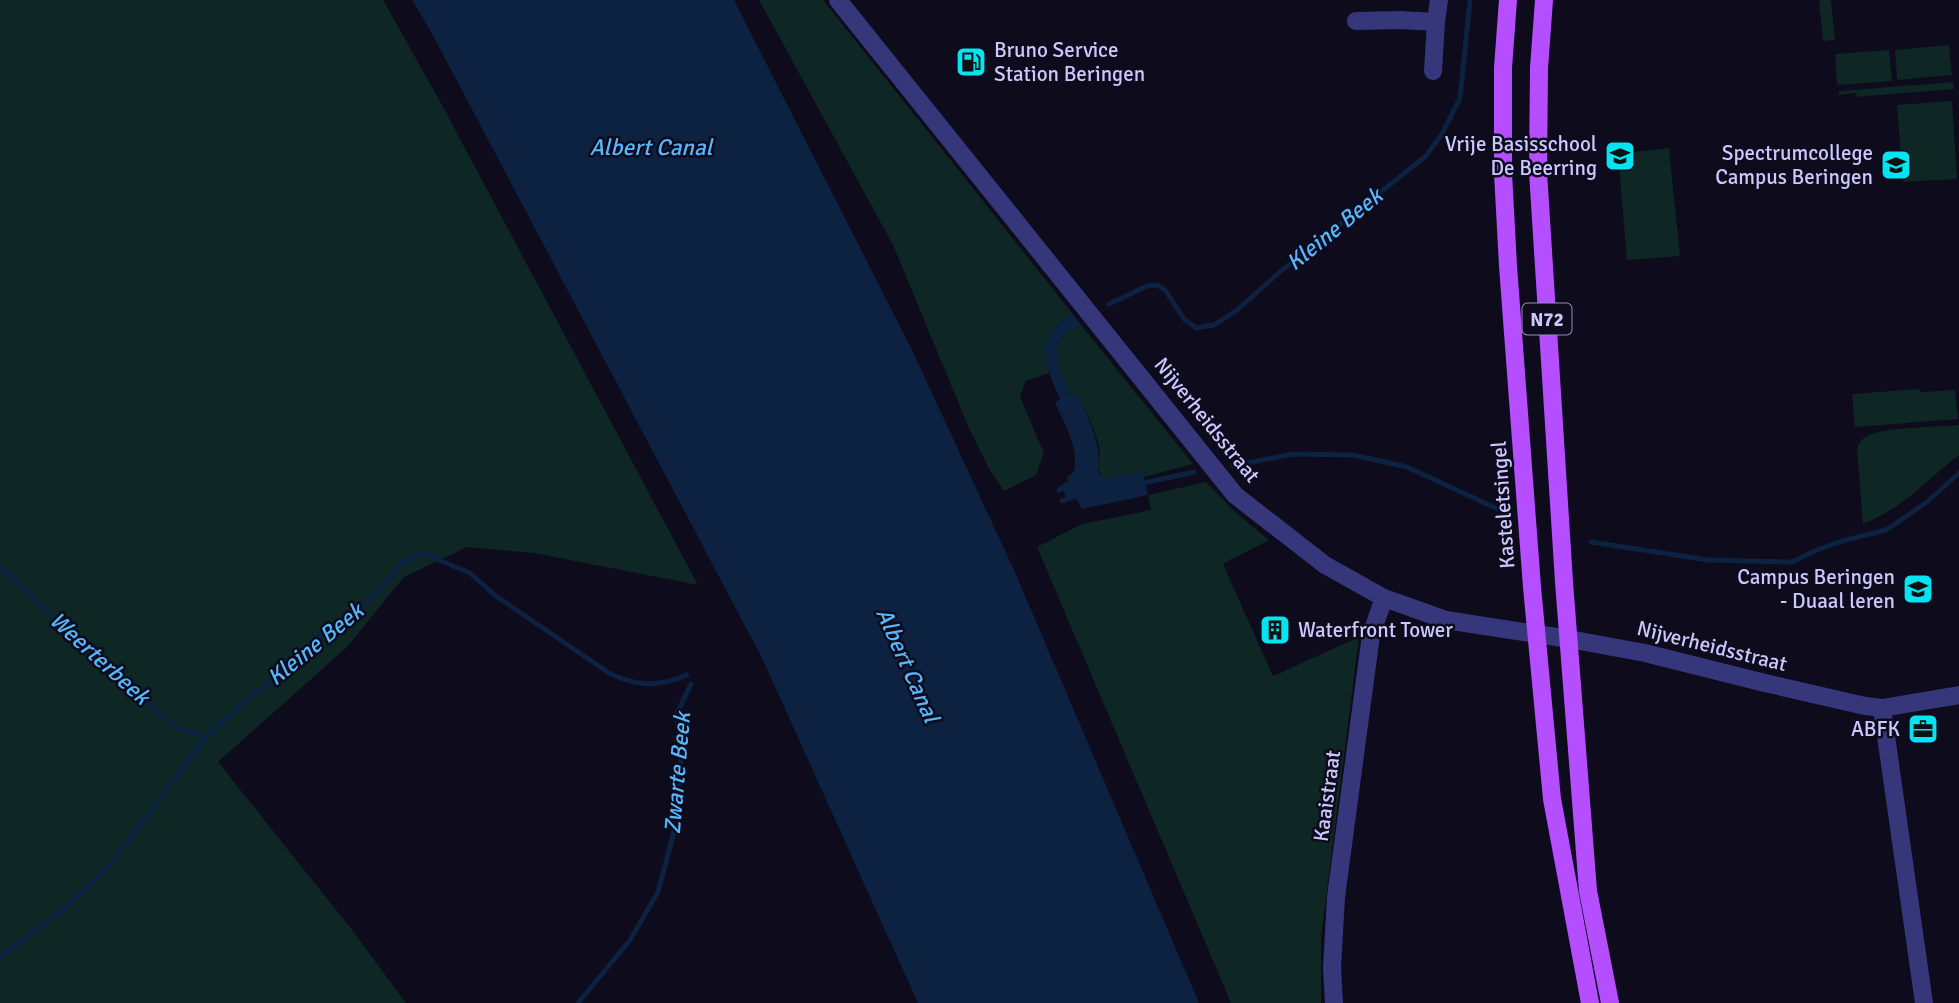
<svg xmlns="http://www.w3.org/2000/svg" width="1959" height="1003" viewBox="0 0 1959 1003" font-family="Signika,sans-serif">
<rect width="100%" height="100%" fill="#0d0b1c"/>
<!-- green -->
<path fill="#0e2624" d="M0 0H383L441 103 698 585 534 553 467 547 404 577 347 647 218 762 349 926 406 1003H0Z
M759 0H823L1072 313C1050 330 1041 344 1049 373L1026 381 1020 397 1044 453 1036 475 1004 491 989 469 968 426 893 245Z
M1819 0H1831L1835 40 1823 41Z
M1949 45 1952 75 1897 80 1895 50Z
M1889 50 1892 81 1837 85 1835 54Z
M1953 82 1954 89 1857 97 1856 93 1839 95V91Z
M1952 101 1957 179 1903 182 1897 105Z
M1669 148 1680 256 1627 260 1618 154Z
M1082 326 1193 464 1144 477 1143 472 1103 479C1095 471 1101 458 1099 447 1096 429 1084 410 1077 394L1070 396C1061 376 1045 343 1072 329H1077Z
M1919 389 1920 392 1955 390 1958 419 1855 427 1852 394Z
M1959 425V455C1926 481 1903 508 1863 524L1857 449C1859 443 1861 439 1867 436 1883 427 1938 427 1959 425Z
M1206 482 1235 512 1269 540 1223 564 1273 676 1359 637 1321 937V1003H1231L1037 547 1082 524 1151 510 1148 495Z"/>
<!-- water -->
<path fill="#0c2240" d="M412 0H734L913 352 1014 570 1199 1003H918L762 658 430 30Z
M1072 313 1082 326 1077 329H1072C1045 343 1061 375 1070 396L1077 393C1089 423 1102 440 1098 473L1103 479 1143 472 1148 495 1082 509 1076 499 1068 501 1061 486 1069 483 1067 477 1074 472C1079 446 1065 426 1055 403L1060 399C1043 361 1034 341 1072 313Z"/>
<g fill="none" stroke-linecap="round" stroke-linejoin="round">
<!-- stream -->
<path stroke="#0c2240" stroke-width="5" d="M1109 304 1147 286 1157 285 1165 290 1184 319 1196 328 1214 325 1237 310 1281 271 1426 156 1442 134 1460 98 1470 0
M1233 466 1292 454 1353 455 1407 467 1500 510
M1139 484 1194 472
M1059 490 1068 484
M1062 501 1074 496
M1591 542 1708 560 1792 562 1817 550 1842 541 1886 530 1927 502 1959 473
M0 567 175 727 206 737
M0 957 64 909 113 861 206 737 236 709 293 663 321 635 374 596 402 563 423 553 470 573 496 596 609 673C637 687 658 687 687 675
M578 1003 630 940 658 892 674 832 681 759 677 713 691 684"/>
<!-- minor -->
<path stroke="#36377b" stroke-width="18" d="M1356 21 1400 20 1436 22 1439 0
M1433 71 1436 22
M1569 639 1645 653 1761 682 1865 706 1882 708 1959 695
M1882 708 1924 1003
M1334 1003 1332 968 1336 897 1371 635 1384 598"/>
<!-- tertiary -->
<path stroke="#36377b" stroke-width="18" d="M838 0 1235 495 1325 565 1384 598 1446 620 1569 639"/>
<!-- primary -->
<path stroke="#b44efe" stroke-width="18" d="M1508 0 1503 68V173L1508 266 1532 587 1552 799 1590 1003
M1544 0 1539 68 1538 172 1564 582 1588 891 1610 1003"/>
</g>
<!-- icons -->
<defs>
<g id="fuel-square" transform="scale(1.575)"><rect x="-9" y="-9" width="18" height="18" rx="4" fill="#01e4f1" stroke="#0d0b1c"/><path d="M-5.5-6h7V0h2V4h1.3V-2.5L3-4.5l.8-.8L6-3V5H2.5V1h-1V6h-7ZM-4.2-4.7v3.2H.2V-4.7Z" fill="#111"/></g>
<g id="school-square" transform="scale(1.575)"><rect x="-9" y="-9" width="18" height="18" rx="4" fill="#01e4f1" stroke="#0d0b1c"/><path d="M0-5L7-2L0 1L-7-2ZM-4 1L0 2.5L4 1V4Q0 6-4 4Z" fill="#111"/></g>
<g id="building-square" transform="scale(1.575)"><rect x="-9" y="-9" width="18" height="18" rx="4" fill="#01e4f1" stroke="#0d0b1c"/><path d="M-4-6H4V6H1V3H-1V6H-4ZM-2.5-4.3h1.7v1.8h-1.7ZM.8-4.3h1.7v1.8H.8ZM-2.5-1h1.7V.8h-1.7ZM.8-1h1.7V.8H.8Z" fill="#111"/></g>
<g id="office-square" transform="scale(1.575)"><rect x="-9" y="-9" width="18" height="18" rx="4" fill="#01e4f1" stroke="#0d0b1c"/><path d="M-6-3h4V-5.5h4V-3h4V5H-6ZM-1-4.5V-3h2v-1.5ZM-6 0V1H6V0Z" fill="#111"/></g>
</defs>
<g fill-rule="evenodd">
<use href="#fuel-square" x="971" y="62"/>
<use href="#school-square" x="1620" y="156"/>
<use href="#school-square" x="1896" y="165"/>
<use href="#school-square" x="1918" y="589"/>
<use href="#building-square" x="1275" y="630"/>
<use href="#office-square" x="1923" y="729"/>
</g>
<g text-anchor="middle" stroke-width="5" stroke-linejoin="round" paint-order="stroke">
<!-- shield labels -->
<rect fill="#0d0b1c" stroke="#928fbb" stroke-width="2" x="1522.5" y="303.5" width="49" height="31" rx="5"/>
<g font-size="19" font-weight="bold" fill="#cbc7ff">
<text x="1547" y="326">N72</text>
</g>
<!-- poi labels -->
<g font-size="21" fill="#cbc7ff" stroke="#0d0b1c" text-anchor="end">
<text x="994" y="57" text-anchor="start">Bruno Service<tspan x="994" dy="24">Station Beringen</tspan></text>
<text x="1597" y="151">Vrije Basisschool<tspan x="1597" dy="24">De Beerring</tspan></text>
<text x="1873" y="160">Spectrumcollege<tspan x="1873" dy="24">Campus Beringen</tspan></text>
<text x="1895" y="584">Campus Beringen<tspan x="1895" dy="24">- Duaal leren</tspan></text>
<text x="1298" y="637" text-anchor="start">Waterfront Tower</text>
<text x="1900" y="736">ABFK</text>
</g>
<!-- street labels -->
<g font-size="21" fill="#cbc7ff" stroke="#0d0b1c">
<text transform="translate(1207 420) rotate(51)" y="7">Nijverheidsstraat</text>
<text transform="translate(1503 505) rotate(-94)" y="7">Kasteletsingel</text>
<text transform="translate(1712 646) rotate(14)" y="7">Nijverheidsstraat</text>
<text transform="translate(1327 796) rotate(-82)" y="7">Kaaistraat</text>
</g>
<!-- water labels -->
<g font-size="23" font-style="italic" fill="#55b8fe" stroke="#0d0b1c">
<text x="651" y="155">Albert Canal</text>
<text transform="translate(1334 229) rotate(-39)" y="8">Kleine Beek</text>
<text transform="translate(315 644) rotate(-39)" y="8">Kleine Beek</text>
<text transform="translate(100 658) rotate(42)" y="8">Weerterbeek</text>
<text transform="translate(908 665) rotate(66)" y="8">Albert Canal</text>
<text transform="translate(677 773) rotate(-85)" y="8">Zwarte Beek</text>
</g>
</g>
</svg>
